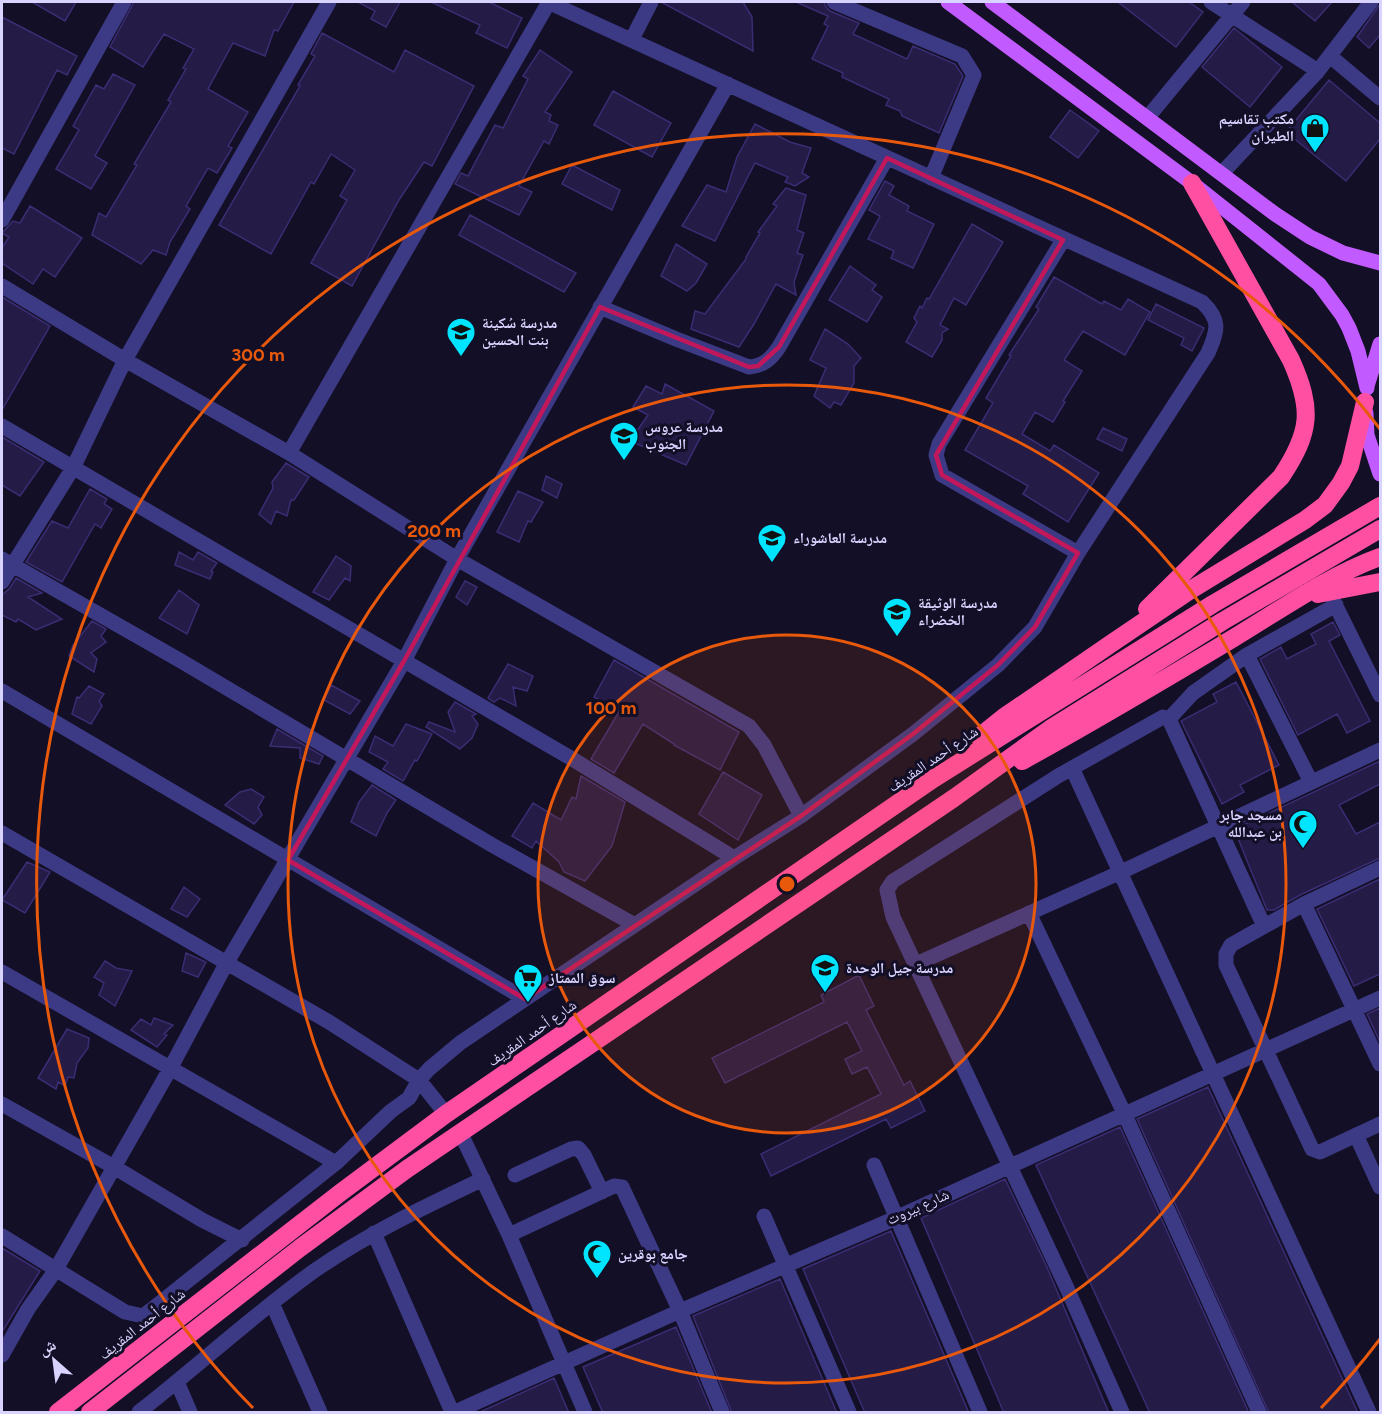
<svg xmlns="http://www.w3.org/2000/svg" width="1382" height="1414" viewBox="0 0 1382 1414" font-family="Figtree,'Noto Naskh Arabic',sans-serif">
<rect width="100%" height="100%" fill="#130f26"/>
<!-- building -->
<path fill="#241b47" stroke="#3b2d73" stroke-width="1.5" d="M32 2H76L65 21Z
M134 2H294L278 31 274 30 265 56 233 43 208 89 248 112 228 146 232 148 217 173 208 168 186 206 190 209 170 242 166 255 153 250 141 264 92 235 99 213 106 217 137 165 134 164 171 102 168 100 186 69 183 68 194 49 164 34 143 67 110 47Z
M358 2H400L386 27 371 19 375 11Z
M431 2H489L522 18 507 48 476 33 480 25Z
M661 2H743L752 17 753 51Z
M796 2H824L826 7 830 11 859 23 853 34 907 59 913 46 955 64 963 76 939 133 902 116 900 111 886 105 889 99 842 77 843 73 812 59 828 26 824 24 828 16Z
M1118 2H1189L1203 12 1176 47Z
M1292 2H1332L1315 21Z
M1380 4V35L1369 48 1357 37Z
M2 17 77 56 67 75 57 70 14 154 2 148Z
M1234 28 1282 67 1250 107 1202 67Z
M322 33 394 72 405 50 474 86 432 166 424 162 399 200 352 286 311 263 347 200 340 196 355 170 331 154 314 184 311 182 271 254 219 225 300 86 298 85 315 56 311 54Z
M540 50 572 72 545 112 551 115 549 121 558 125 549 144 544 141 519 186 532 192 519 215 455 184 461 173 468 176 495 125 503 128 528 79 523 76Z
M113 74 135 85 95 156 107 163 91 189 56 169 79 130 73 126 96 85 104 89Z
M1329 80 1380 123V139L1346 181 1286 132Z
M613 91 671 123 652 157 594 125Z
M1070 110 1099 131 1078 158 1050 137Z
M755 124 790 142 811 148 802 173 809 177 795 186 785 182 788 177 755 163 715 241 682 226 707 185 726 192 737 157Z
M572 165 620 190 612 210 562 184Z
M885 181 894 186 889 195 909 206 907 211 934 224 913 268 891 258 894 251 868 239 880 216 869 210Z
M786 188 806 195 797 230 804 233 797 253 803 255 794 282 796 295 776 284 754 324 739 347 691 329 695 311 705 314 746 259V257L760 233 758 232 777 206 773 204Z
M30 206 82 238 55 277 43 269 33 284 2 263V248L9 237 2 233 13 221 20 223Z
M470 215 576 273 564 292 459 235Z
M972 224 1003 242 966 305 954 298 940 325 948 329 942 333V340L932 357 906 342 917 322 914 318 920 306 922 308 927 298 929 299Z
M676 244 707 264 696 283 687 291 661 276Z
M850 266 876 285 872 290 882 297 867 322 829 300Z
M1054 277 1102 304 1104 301 1121 310 1128 299 1150 312 1125 355 1083 331 1064 360 1082 371 1063 401 1065 402 1053 422 1035 412 1022 434 1050 451 1054 445 1099 473 1068 522 1023 494 1028 486 965 450 993 403 986 398 1011 356 1009 355 1039 309 1036 307Z
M2 297 50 326 2 410Z
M1156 304 1204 328 1192 351 1181 345 1184 338 1148 320Z
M825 329 848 344 861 358 854 366V383L841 405 834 402 830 408 814 396 826 368 810 360Z
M665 384 714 411 686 465 630 441 648 415 633 407 646 386 662 394Z
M1103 428 1127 439 1122 451 1097 439Z
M2 437 44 462 20 496 2 485Z
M286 463 309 477 294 500H291L287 516 276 511 271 524 259 514 273 488 272 482Z
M546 476 562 484 557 498 542 490Z
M90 489 107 499 104 504 112 509 101 528 95 524 62 582 26 562 52 521 68 528Z
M518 491 543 502 531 522 528 521 519 542 497 532Z
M179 552 193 560 198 552 217 563 211 571 213 572 210 579 175 565Z
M336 556 351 566 350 581 345 578 329 600 313 592Z
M16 578 42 593 28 597 62 619 36 630 18 619 16 622 2 615V595L10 588Z
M465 581 477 587 467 605 456 597Z
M179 590 199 605 187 634 159 618Z
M92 621 106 629 101 636 106 642 91 653 97 659 94 672 69 656 73 645Z
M1333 622 1340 635 1329 641 1370 721 1347 733 1337 714 1298 735 1260 659 1281 647 1287 659 1316 644 1311 634Z
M614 660 739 732 720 770 674 745V744L643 724 614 773 591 759 620 710 594 697Z
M508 664 533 676 527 691 513 687 516 706 500 698 494 702 488 698Z
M1236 682 1279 765 1240 785 1244 792 1222 804 1181 721 1217 702 1213 694Z
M331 685 360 701 350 714 324 700Z
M89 686 104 694 99 701 102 706 91 724 72 714 77 697 79 698Z
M455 702 476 714 472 716 478 724 472 738 460 749 426 727 429 722 455 732 448 712Z
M406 724 432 734 417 761 415 760 403 781 383 769 388 762 369 752 375 736 393 746Z
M277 729 323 756 319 764 300 758V748L270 746Z
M1380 761V784L1339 805 1356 834 1380 822V858L1300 895 1274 910H1267L1237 836 1239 827Z
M723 772 762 795 738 840 699 814Z
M581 776 625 802 612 846 585 881 564 872 559 862 536 841 532 848 512 836 533 803 561 820 572 797 576 799Z
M372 785 396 800 387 813 376 836 351 822 359 802Z
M251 789 264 797 258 807 262 815 254 824 225 805 240 792Z
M27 862 50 872 25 913 2 900Z
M1380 879V974L1354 986 1317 909Z
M184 887 200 899 187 917 171 909Z
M186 953 206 962 198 977 182 971Z
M105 961 116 968 132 971 115 1006 99 995 104 983 94 977Z
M859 975 874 1006 866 1010 904 1085 910 1081 925 1111 891 1128 886 1119 771 1176 761 1154 881 1094 867 1067 852 1074 845 1059 862 1051 847 1022 725 1083 712 1058 824 1002 821 995Z
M1380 1008V1042L1367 1014Z
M154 1018 173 1025 164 1034 167 1035 157 1047 131 1030 141 1019 151 1025Z
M67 1029 89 1038 88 1048 77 1063 74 1078 68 1077 65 1086 58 1082 56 1089 38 1078Z
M1208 1087 1358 1413H1269L1137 1119Z
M1120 1127 1249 1413H1150L1036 1165Z
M1005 1179 1046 1265 1109 1413H1004L921 1218Z
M891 1231 969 1413H865L803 1269Z
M2 1248 40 1271 2 1332Z
M780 1279 837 1413H732L693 1316Z
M676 1327 712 1413H603L583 1367Z
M554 1378 569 1413H478Z"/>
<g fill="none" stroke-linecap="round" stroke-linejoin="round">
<!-- minor -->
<path stroke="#3d3a85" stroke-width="15" d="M834 2 962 56 974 75 931 178
M1211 2 1318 71
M632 39 651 2
M1330 56 1380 98
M1148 117 1243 2
M1222 173 1318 71 1371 2
M2 220 124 2
M1063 240 939 444 936 455 942 475 1078 553
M2 286 125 360 289 453 457 559 749 726 764 745 801 816
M600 307 676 339 749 367C763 366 771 359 779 347L887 158
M2 426 574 760 734 858
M289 453 549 2
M2 559 181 661 492 845 635 925
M2 582 73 468 125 360 329 2
M1332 598 1380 695
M1247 655 1311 782
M2 691 525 999
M1169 719 1264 926
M1072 768 1369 1412
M2 833 329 1022 419 1080 446 1114
M1380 868 1304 904 1231 945 1226 954V965L1312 1149 1320 1152 1380 1124
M1304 904 1380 1064
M1029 913 1125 1115 1259 1412
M916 964 1121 872 1380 750
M2 972 336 1163
M2 1104 114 1167 202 1220 242 1240
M461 1134 509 1235 585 1412
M1356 1135 1380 1187
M874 1165 980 1412
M515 1175 571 1149 578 1148 584 1155 602 1192
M764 1216 849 1412
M374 1233 452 1412
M509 1235 614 1186 622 1187 680 1311 722 1412
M2 1236 125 1312 143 1316 151 1310 336 1163 391 1111 409 1098 419 1080 429 1069 460 1043 734 858 801 816 913 734 998 665 1035 627 1078 553 1208 353C1218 330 1221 320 1202 302L548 2
M272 1303 320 1412
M2 1355 28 1309 55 1271 170 1069 226 964 404 661 457 559 728 84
M177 1382 190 1412
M139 1412C198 1366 253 1315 314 1271 367 1234 424 1207 483 1179
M455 1412 680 1311 896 1218 1380 998
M1122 1412 1066 1286 893 917 887 890 893 881 909 871 1058 776 1163 717 1169 719 1193 693 1247 655 1336 605"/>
<!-- major -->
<path stroke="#c25bff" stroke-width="15" d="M948 2 1192 183 1319 284 1342 315 1349 328 1358 351 1367 388
M992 2 1275 214 1310 237 1343 253 1380 263
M1367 386 1380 344
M1366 413 1367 435 1380 474"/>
<!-- highway -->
<path stroke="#ff4fa3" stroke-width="18" d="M1318 594 1380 582
M1147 609 1281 477C1311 432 1313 409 1291 360L1192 183
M979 737 1004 717 1115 641 1189 591 1305 520 1325 505 1341 483 1350 466 1365 402
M1022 761C1093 722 1162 681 1232 639 1280 610 1328 576 1380 557
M58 1412 340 1193 446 1114 933 779 1213 604 1380 506
M90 1412 300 1248 407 1169 954 798 1050 729 1223 621 1380 529"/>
</g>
<!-- marked area -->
<path fill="none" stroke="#c2185b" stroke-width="4.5" stroke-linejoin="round" d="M887 158 1063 240 936 455 942 475 1078 553 1035 627 998 665 913 734 801 816 525 999 288 860 404 661 600 307 749 367 758 366 779 347Z"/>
<!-- distance rings -->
<circle cx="787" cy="884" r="249" fill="#e8590c" fill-opacity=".12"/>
<g fill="none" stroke="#e8590c" stroke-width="3">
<circle cx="787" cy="884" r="249"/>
<circle cx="787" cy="884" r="499"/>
<path d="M1380 1339A748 748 0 0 1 1321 1408M253 1408A748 748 0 1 1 1380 429"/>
</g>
<!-- icons -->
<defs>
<g id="shop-pin" transform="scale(1.5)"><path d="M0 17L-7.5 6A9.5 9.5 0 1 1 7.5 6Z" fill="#00e5ff" stroke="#130f26"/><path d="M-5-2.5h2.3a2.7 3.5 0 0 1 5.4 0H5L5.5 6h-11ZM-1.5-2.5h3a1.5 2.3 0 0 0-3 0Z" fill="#111"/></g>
<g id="school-pin" transform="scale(1.5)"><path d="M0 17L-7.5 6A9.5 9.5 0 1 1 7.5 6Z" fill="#00e5ff" stroke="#130f26"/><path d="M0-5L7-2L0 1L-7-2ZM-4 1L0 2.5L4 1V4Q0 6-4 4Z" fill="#111"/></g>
<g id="mosque-pin" transform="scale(1.5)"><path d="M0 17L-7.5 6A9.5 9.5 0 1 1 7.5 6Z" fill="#00e5ff" stroke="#130f26"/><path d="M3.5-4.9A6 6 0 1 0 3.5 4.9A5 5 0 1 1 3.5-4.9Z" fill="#111"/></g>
<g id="supermarket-pin" transform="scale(1.5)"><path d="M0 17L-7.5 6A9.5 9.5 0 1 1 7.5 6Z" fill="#00e5ff" stroke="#130f26"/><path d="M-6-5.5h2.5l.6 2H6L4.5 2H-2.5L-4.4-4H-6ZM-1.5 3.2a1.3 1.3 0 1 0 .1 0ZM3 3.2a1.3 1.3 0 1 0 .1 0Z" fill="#111"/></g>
</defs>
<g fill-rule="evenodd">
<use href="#shop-pin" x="1315" y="128"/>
<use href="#school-pin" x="461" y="332"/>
<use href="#school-pin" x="624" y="436"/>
<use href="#school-pin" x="772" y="538"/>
<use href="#school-pin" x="897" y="612"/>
<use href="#mosque-pin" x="1303" y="824"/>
<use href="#school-pin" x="825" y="968"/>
<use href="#supermarket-pin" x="528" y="978"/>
<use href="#mosque-pin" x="597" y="1254"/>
</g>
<g text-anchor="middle" stroke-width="6" stroke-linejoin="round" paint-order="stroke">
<!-- poi labels -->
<g font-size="15" font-weight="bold" fill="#d9d4ff" stroke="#130f26" text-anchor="start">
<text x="1294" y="124" text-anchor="end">مكتب تقاسيم<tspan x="1294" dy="17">الطيران</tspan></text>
<text x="482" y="328">مدرسة سُكينة<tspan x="482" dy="17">بنت الحسين</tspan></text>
<text x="645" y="432">مدرسة عروس<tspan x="645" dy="17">الجنوب</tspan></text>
<text x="793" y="543">مدرسة العاشوراء</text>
<text x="918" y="608">مدرسة الوثيقة<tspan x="918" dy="17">الخضراء</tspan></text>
<text x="1282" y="820" text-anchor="end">مسجد جابر<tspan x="1282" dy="17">بن عبدالله</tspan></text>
<text x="846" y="973">مدرسة جيل الوحدة</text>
<text x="549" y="983">سوق الممتاز</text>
<text x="618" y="1259">جامع بوقرين</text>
</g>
<!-- street labels -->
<g font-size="15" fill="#d9d4ff" stroke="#130f26">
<text transform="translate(933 759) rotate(-34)" y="5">شارع أحمد المقريف</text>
<text transform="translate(532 1033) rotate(-35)" y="5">شارع أحمد المقريف</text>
<text transform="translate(918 1207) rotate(-24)" y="5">شارع بيروت</text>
<text transform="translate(142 1324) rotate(-38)" y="5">شارع أحمد المقريف</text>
</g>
</g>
<circle cx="787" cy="884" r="9" fill="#e8590c" stroke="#130f26" stroke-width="3"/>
<g font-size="18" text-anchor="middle" font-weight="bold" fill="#e8590c" stroke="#130f26" stroke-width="6" stroke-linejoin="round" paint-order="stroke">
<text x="258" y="361">300 m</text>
<text x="434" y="537">200 m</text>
<text x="611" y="714">100 m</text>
</g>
<!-- border -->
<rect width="1382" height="1414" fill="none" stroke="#d9d4ff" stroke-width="6"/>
<!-- north arrow -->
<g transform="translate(54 1360) rotate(332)" stroke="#130f26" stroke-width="4.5" paint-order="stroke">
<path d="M0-4.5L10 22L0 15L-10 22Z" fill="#d9d4ff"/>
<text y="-9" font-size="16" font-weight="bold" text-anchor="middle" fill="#d9d4ff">ش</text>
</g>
</svg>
